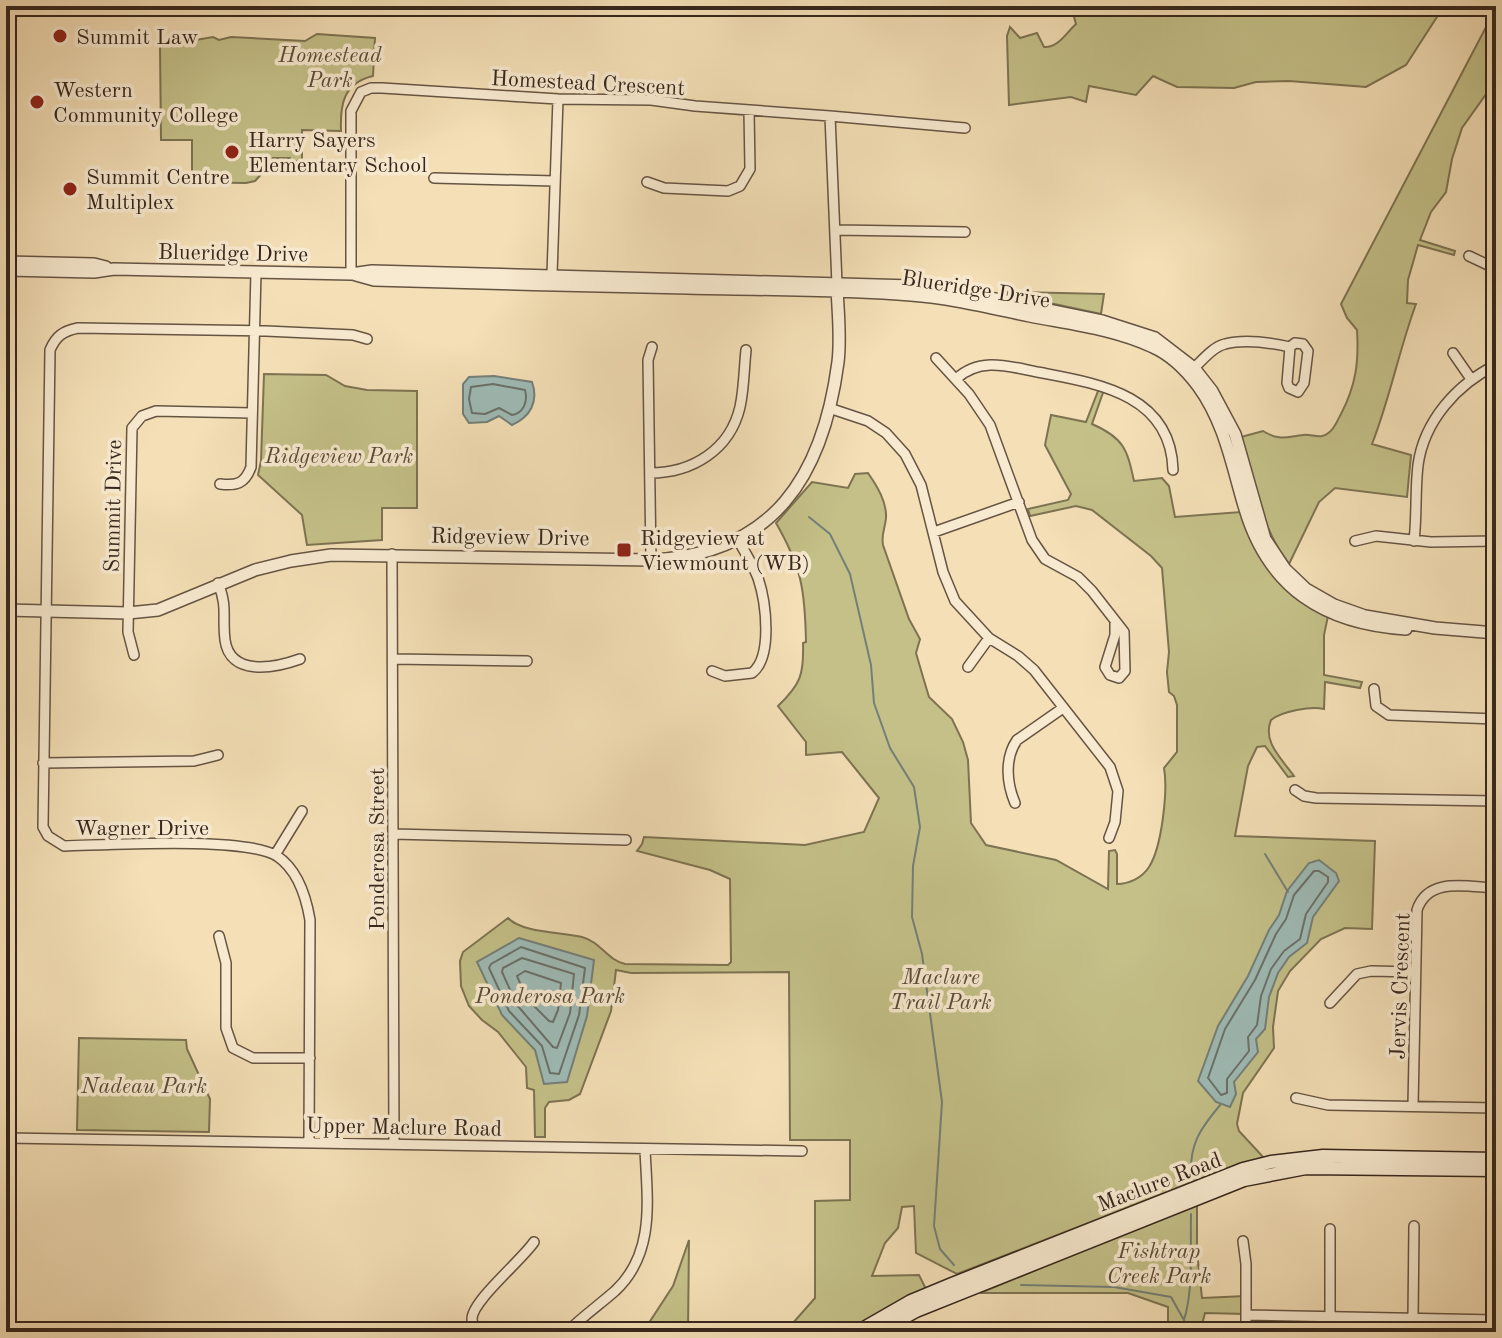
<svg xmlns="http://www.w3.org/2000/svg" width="1502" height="1338" viewBox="0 0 1502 1338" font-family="'Old Standard TT',serif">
<rect width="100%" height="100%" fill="#f4dfb6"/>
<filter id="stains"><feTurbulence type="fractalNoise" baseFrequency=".0025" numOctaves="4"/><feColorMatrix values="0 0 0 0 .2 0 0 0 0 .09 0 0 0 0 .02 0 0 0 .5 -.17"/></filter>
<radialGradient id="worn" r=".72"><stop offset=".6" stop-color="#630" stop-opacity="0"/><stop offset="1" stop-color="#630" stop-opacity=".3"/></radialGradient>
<!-- green -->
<path fill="#c4c088" stroke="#7d7352" stroke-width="2" d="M1071 6H1444L1406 65 1366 87 1289 81 1256 82 1234 88 1177 87 1153 76 1136 95 1089 86 1086 102 1071 97 1009 105 1007 36 1010 27 1020 38 1037 33 1044 47C1058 48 1066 33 1076 24Z
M1496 8V93L1489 90 1462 128 1452 159 1446 192 1431 212 1420 240 1455 251 1454 255 1418 245 1408 280 1407 303 1416 304C1399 350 1390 398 1372 444L1411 455 1407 497 1335 488 1319 502 1289 564C1261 528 1253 481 1241 437L1263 431C1279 441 1286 437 1303 435 1309 434 1316 437 1322 436 1333 433 1336 423 1341 414 1356 385 1359 362 1357 330L1347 318 1341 304Z
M317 34 375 38 373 76C343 83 340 105 341 131L302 130V165L298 161H290V158H273L272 165 264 164V171L255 181 246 183 182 182 192 174V140H161L160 46 213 37 219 40 231 37 305 41Z
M999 292H1013L1104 294 1101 314Z
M264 374 326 375 345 386 367 390 417 391V508H382V540L307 545 302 515 258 475 261 461Z
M1100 386 1105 387 1092 424C1124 438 1127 449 1134 481L1162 478 1169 486 1175 517 1241 512C1258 567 1279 587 1328 616L1324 635V675L1362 682 1360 688 1325 682 1324 709C1311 706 1282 711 1271 720 1262 742 1282 759 1294 776L1288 777 1265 746 1257 747 1248 766 1235 836 1375 841 1372 929 1345 928 1321 939 1290 971 1278 991 1273 1027 1274 1048 1243 1093 1237 1124 1239 1131 1264 1158 1230 1168 957 1274 916 1253 914 1206 902 1207 898 1228 885 1243 872 1276 919 1275 926 1289 844 1332H785L815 1298V1201L850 1200V1140H790L789 972 631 973 616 970 611 1011 580 1094 569 1100 549 1102 545 1108V1137H535L534 1090 527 1088 526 1067 498 1032 482 1020 469 1006 461 986 460 961 463 952 508 918C522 933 562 932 582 937 601 942 607 960 625 964L728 965 731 962 730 879 710 870 637 851 642 844 644 837 805 845 864 832 879 798 842 752 806 755V742L778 706C801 684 804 674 803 643L806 642C805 591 802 568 776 523L812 482 848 488 855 474 868 473C877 486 887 502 886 518 885 529 881 534 883 545L909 619 920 639 916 653 923 677 929 697 952 719 963 742 968 760 971 823 986 845 1056 860 1108 889 1109 851 1115 850 1117 854V884C1129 884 1142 878 1149 867 1162 847 1168 790 1164 768L1177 752V705L1174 696 1169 692 1167 672 1169 652 1162 568 1151 556 1092 510 1076 506 1030 516 1028 509 1068 500 1071 494 1045 445 1051 415 1086 422Z
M79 1038 186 1040 187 1049 210 1099 209 1132 77 1130Z
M1197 1204V1252L1202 1298 1245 1296V1314L1205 1313 1200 1332H1168V1307L1128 1293H980Z
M689 1240 688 1332H643L673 1286Z"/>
<!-- water -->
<path fill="#9ebbb6" stroke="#747f79" stroke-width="2" d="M494 376 532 382C539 402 530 417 512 425L499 416 487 422 469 423 463 414V384L469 377Z
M1319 860 1336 873 1339 881 1313 917 1307 943 1289 957 1278 973 1269 997 1265 1029 1256 1039 1258 1052 1234 1082 1236 1094 1230 1107 1216 1102 1198 1081 1218 1026 1248 976 1269 930 1279 915 1287 891 1309 863Z
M519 938 594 960 587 1016 567 1082 544 1084 535 1050 502 1015 477 962Z"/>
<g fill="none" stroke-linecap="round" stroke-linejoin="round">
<!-- shore -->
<path stroke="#6a706a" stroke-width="2" d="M493 384 525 390C528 401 524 413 512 415L499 408 485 414 472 413 469 399 471 387Z
M1314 871H1319L1328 877V882L1306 914 1300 939 1284 951 1271 969 1261 996 1257 1025 1248 1037 1249 1051 1227 1079V1093L1221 1095 1208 1078 1225 1029 1255 980 1276 934 1286 919 1294 895Z
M521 947 585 968 579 1015 559 1074 550 1073 542 1046 509 1011 489 968 491 964Z
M522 958 574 974 570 1013 557 1048 553 1047 517 1005 502 972 503 968Z
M525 971 561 983 558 1010 553 1022 549 1021 527 999 517 976Z"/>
<!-- stream -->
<path stroke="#747f79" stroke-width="2" d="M809 517 830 534 850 574 871 665 874 703 890 748 914 787 920 827 913 866 912 917 922 954 942 1102 934 1226 940 1249 954 1265
M1265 854 1288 892
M1191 1178C1189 1144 1200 1129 1221 1104
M1021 1285 1114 1287 1171 1297 1185 1322
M1179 1332C1195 1302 1190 1249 1191 1214"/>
<!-- minor casing -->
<g stroke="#665443" stroke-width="12">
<path id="minor" d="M830 116 965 128
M434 178 555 181
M647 182 664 188 728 191 740 186 750 169 749 111
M836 230 965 232
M1469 256 1488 265H1496
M351 274V111L361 92 371 88H382L558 99 651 100 695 106 830 116 837 284
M552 275 558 99
M1453 353 1471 379
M936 358 969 394 990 425 1032 540 1045 559 1078 577 1092 591 1124 632 1125 671 1119 678 1110 675 1105 667 1115 635V621
M1190 372C1200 363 1212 347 1225 344 1244 339 1272 343 1290 347L1295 343 1303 344 1308 351 1304 383 1298 392 1289 388 1287 383 1290 347
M956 379C982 355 1013 368 1043 373 1101 384 1171 396 1173 470
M829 408 868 421 886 433 905 454 921 485 943 572 955 601 989 638 1018 656 1034 670 1110 767 1118 791 1115 822 1109 838
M650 473C692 473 730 450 740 407 744 389 744 369 746 350
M220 484C236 486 245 484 251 467L256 272
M934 532 1019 502
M1355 541 1376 536 1431 542 1496 541
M1414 541C1417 516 1415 491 1418 465 1424 421 1457 384 1496 365
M392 554 394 1144
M651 560 648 360 652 347
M218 583C228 608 222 616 225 640 230 677 275 668 300 659
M134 655 128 632 132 428 142 416 156 411 252 413
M393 659 527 661
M968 667 989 638
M712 671 725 676 752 673C773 657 766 602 758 578 753 565 745 552 738 540
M1374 689 1376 706 1389 715 1496 719
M43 763 194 761 218 755
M1295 790 1304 796 1316 798 1496 801
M1015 803C1007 784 1004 759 1017 740L1063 708
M394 834 626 840
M275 855 302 811
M219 936 226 963V1028L233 1048 253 1058H310
M1330 1003 1357 974 1371 971 1415 972
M1296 1098 1328 1105 1496 1108
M1413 1106 1417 910C1428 876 1468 887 1496 888
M6 1138 802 1151
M309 1142 310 920C306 896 298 870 277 856 244 836 108 845 64 846L48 836 43 827 50 350C56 336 63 331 78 328L266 331 353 335 367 339
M1330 1229V1317
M1243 1241 1246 1264V1332
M1246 1315 1496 1320
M1413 1319 1414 1226
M476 1332C475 1328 472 1324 472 1319 472 1301 521 1261 534 1242
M567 1332C582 1317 599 1305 615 1291 656 1253 647 1199 645 1149"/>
</g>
<!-- tertiary casing -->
<g stroke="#665443" stroke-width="14">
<path id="tertiary" d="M6 262 94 264 106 267
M6 270 94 272 114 269 351 274 372 271 912 286 966 293 1102 321 1155 338 1194 368 1212 391 1235 434 1265 539 1285 569 1306 589 1334 605 1365 616 1435 628 1496 633
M356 275 374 280C479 283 583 286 688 288 762 290 837 289 911 295 951 298 991 308 1030 316 1071 324 1115 329 1153 347 1171 355 1186 370 1198 386 1225 423 1232 466 1245 509 1269 589 1325 624 1406 629
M6 610 128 613 158 610 255 570 291 561 331 555 651 560C774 554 823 476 838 362 841 338 838 312 837 288"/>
</g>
<!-- secondary casing -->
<g stroke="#36261d" stroke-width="15">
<path id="secondary" d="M857 1332 911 1301 952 1284 1243 1169 1271 1162 1323 1156 1496 1159
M878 1332 916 1311 1244 1180 1306 1168 1496 1170"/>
</g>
<!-- minor -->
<use href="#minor" stroke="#f8ead0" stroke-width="9"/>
<!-- tertiary -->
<use href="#tertiary" stroke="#f8ead0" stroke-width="11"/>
<!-- secondary -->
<use href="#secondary" stroke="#f8ead0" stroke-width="12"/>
</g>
<!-- markers -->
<g fill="#8f2418" stroke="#f8ead0" stroke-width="3">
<circle cx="60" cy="36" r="8"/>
<circle cx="37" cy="102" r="8"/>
<circle cx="232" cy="152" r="8"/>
<circle cx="70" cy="189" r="8"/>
<rect x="616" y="542" width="16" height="16" rx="4"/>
</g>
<g text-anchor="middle" stroke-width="7" stroke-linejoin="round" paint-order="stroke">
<!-- poi labels -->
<g font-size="22" fill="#36261d" stroke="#f8ead0" text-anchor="start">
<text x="76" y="44">Summit Law</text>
<text x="53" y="97">Western<tspan x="53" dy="25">Community College</tspan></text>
<text x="248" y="147">Harry Sayers<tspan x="248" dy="25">Elementary School</tspan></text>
<text x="86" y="184">Summit Centre<tspan x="86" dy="25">Multiplex</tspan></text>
<text x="640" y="545">Ridgeview at<tspan x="640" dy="25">Viewmount (WB)</tspan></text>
</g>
<!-- park labels -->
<g font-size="22" font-style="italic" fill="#5a4c38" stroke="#f8ead0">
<text x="330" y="62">Homestead<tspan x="330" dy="25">Park</tspan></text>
<text x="339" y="463">Ridgeview Park</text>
<text x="941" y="984">Maclure<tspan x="941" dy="25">Trail Park</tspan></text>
<text x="550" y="1003">Ponderosa Park</text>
<text x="144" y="1093">Nadeau Park</text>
<text x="1159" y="1258">Fishtrap<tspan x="1159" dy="25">Creek Park</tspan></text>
</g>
<!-- street labels -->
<g font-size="22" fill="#36261d" stroke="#f8ead0">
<text transform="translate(588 82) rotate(3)" y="8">Homestead Crescent</text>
<text transform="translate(233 252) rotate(1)" y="8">Blueridge Drive</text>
<text transform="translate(976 288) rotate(9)" y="8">Blueridge Drive</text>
<text transform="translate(112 506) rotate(-89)" y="8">Summit Drive</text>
<text transform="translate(510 536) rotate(1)" y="8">Ridgeview Drive</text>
<text x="142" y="835">Wagner Drive</text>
<text transform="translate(376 849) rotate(-90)" y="8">Ponderosa Street</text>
<text transform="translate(1399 986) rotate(-88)" y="8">Jervis Crescent</text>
<text transform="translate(404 1126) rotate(1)" y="8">Upper Maclure Road</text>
<text transform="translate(1159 1181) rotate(-21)" y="8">Maclure Road</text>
</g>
</g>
<!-- margin -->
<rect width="1502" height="1338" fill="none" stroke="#f4dfb6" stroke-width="32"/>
<rect x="8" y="8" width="1486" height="1322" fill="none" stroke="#36261d" stroke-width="4"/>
<rect x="16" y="16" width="1470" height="1306" fill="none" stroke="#36261d" stroke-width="2"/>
<rect width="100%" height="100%" filter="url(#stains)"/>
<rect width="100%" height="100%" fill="url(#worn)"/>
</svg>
